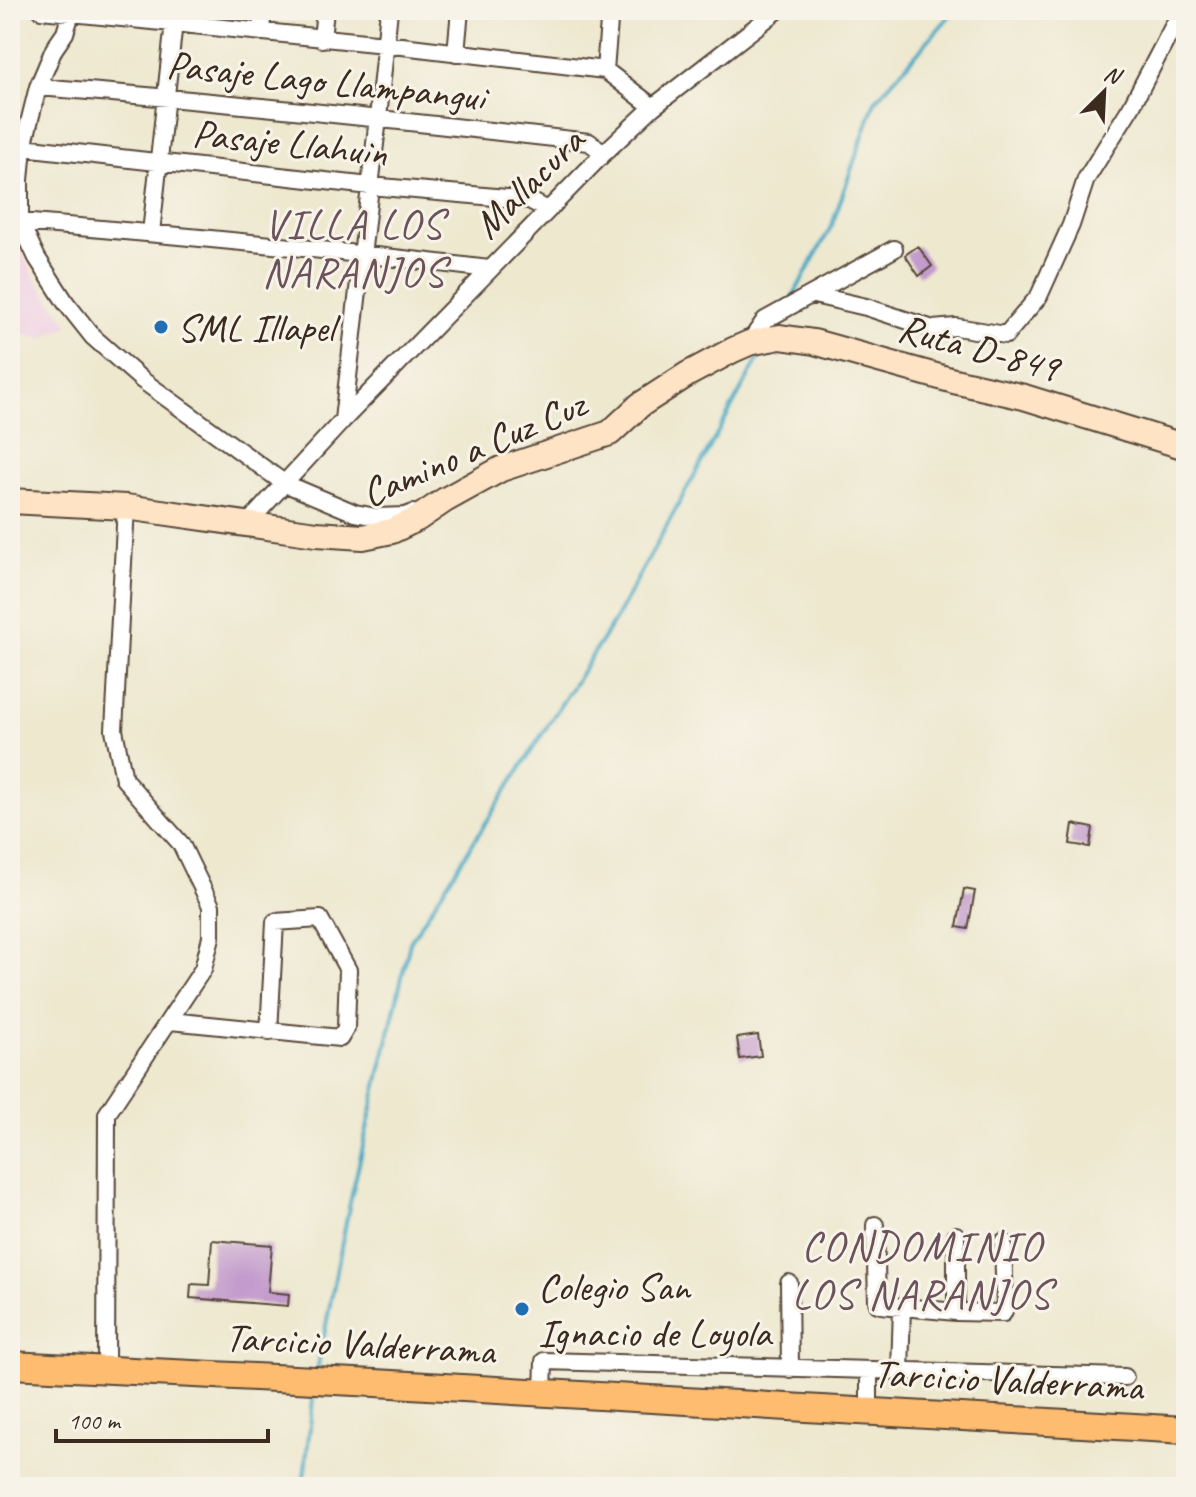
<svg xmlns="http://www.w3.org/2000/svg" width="1196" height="1497" viewBox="0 0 1196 1497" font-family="Caveat,sans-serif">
<rect width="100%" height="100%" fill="#f7f3e8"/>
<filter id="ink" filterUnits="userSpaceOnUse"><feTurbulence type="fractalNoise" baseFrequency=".0125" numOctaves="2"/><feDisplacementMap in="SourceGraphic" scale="16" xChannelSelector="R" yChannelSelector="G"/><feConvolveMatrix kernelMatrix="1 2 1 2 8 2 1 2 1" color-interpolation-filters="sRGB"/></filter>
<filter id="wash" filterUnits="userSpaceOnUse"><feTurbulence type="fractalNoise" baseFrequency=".006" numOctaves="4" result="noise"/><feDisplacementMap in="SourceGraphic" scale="32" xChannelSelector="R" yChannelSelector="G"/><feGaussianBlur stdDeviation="1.8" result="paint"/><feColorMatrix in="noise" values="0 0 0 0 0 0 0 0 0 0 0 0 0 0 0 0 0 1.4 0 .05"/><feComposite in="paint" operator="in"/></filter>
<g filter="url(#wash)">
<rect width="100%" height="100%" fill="#eee8cf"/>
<!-- built -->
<path fill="#f0d0e4" d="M10 220 14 235 35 279 69 325 42 339 10 330Z"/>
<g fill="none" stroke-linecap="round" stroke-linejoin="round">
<!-- stream -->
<path stroke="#42a8c2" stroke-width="4" d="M791 300 832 225 875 101 955 10
M317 1371 349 1207 410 942 616 618 762 352
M303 1487 314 1391"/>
</g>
<g id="blocks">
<!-- building -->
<path fill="#c39bcc" d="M918 246 932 266 919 276 905 255Z
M1073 824 1093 828 1090 847 1070 844Z
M964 889 975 891 968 929 957 927Z
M758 1035 761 1056 740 1059 737 1038Z
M212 1240 272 1245 268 1292 289 1294 288 1306 190 1298 191 1284 209 1285Z"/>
</g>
</g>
<g filter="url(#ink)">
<use href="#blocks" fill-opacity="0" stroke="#564639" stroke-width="2"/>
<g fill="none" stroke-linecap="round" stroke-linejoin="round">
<!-- street casing -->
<g stroke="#564639" stroke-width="20">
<path id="street" d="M41 10 385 44 605 70 653 107
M72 10 65 33 54 49 38 87 23 147 20 180V222L37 258 66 303 93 337 142 380 284 483 355 513 376 517 405 516 413 513
M261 32 263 10
M322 39 325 10
M456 53 460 10
M605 70 610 10
M38 87C222 101 405 121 589 142L604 153
M23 147 370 186 529 200 548 210
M20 222C177 235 333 250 489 269
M151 233 174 22
M814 295 866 307 933 329 956 327 1006 335 1039 296 1071 225 1086 179 1131 107 1175 23 1186 16
M749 343 765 320 894 249
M343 420 378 118 389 10
M246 525 343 420 604 153 653 107 778 10
M170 1021 340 1038 346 1028 348 970 320 919 275 922 269 1032
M875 1225 877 1301 878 1304 881 1305 956 1312 1003 1313 1005 1308 1003 1242
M956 1235V1312
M789 1283 790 1369
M106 1370 107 1114 203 969 211 937V906L181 844 124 779 114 730 126 507
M900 1371 902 1307
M543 1392 544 1361 1125 1377
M869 1411V1371"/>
</g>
<!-- secondary casing -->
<g stroke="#564639" stroke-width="28">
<path id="secondary" d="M10 501 126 507 316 534 363 537 392 531 417 519 445 500 501 469 610 433 640 405 688 374 733 350 749 343 780 337 814 342 954 381 1024 397 1186 447"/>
</g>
<!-- primary casing -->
<g stroke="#564639" stroke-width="30">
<path id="primary" d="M10 1365 375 1383 1186 1430"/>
</g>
<!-- street -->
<use href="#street" stroke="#fff" stroke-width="16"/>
<!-- secondary -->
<use href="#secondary" stroke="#fee4c5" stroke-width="24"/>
<!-- primary -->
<use href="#primary" stroke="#fdbc6f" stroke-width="26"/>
</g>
</g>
<!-- markers -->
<g fill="#1f6fb2" stroke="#f7f3e8" stroke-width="3">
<circle cx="161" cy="327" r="8"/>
<circle cx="522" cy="1309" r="8"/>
</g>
<g text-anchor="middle" stroke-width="6" stroke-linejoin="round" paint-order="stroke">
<!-- street labels -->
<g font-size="40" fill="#3b2a1e" stroke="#f7f3e8">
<text transform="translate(326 80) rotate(6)" y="14">Pasaje Lago Llampangui</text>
<text transform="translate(290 142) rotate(6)" y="14">Pasaje Llahuin</text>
<text transform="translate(528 182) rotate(-45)" y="14">Mallacura</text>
<text transform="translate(979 347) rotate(15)" y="14">Ruta D-849</text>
<text transform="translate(473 448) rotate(-23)" y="14">Camino a Cuz Cuz</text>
<text transform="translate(360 1343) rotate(3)" y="14">Tarcicio Valderrama</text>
<text transform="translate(1008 1379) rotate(3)" y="14">Tarcicio Valderrama</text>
</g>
<!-- poi labels -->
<g font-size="40" fill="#3b2a1e" stroke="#f7f3e8" text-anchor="start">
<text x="177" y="341">SML Illapel</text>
<text x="538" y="1300">Colegio San<tspan x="538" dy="46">Ignacio de Loyola</tspan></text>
</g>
<!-- neighbourhood labels -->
<g font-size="42" letter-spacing="2" fill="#6b525b" stroke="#f7f3e8">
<text x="354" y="238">VILLA LOS<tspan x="354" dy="48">NARANJOS</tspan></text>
<text x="922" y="1260">CONDOMINIO<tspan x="922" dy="48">LOS NARANJOS</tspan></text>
</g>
</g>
<!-- margin -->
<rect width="1196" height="1497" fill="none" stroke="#f7f3e8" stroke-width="40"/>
<!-- north arrow -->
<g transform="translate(1104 92) rotate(24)" stroke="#f7f3e8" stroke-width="6" paint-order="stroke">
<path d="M0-6L14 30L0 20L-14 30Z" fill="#3b2a1e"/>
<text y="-12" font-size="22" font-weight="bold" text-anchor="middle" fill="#3b2a1e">N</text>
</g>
<!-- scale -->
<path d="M56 1429v12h212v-12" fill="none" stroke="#3b2a1e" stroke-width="4"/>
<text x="68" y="1429" font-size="24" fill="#3b2a1e" stroke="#f7f3e8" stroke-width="6" paint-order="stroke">100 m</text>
</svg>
